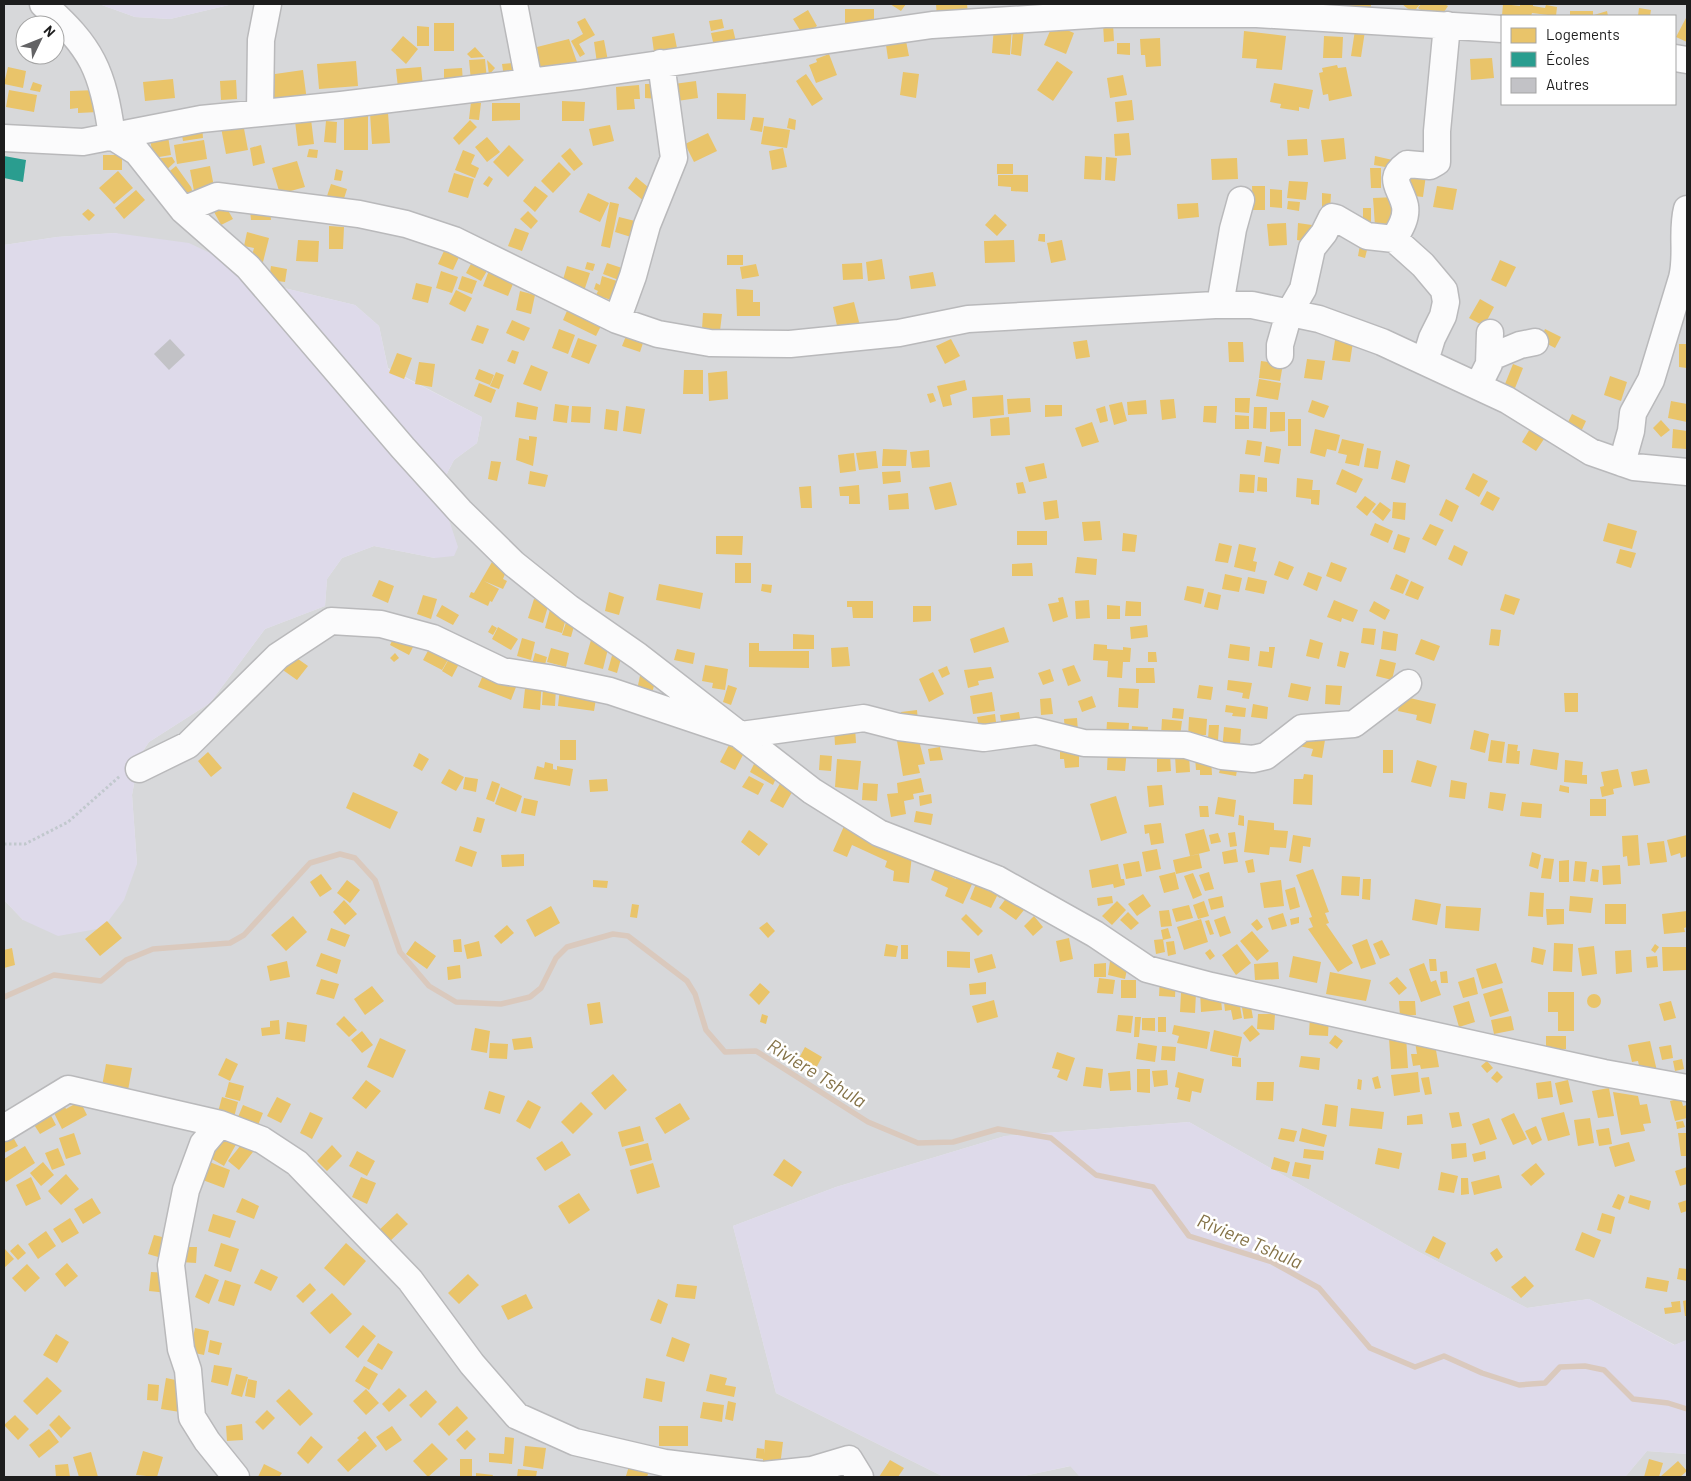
<svg xmlns="http://www.w3.org/2000/svg" width="1691" height="1481" viewBox="0 0 1691 1481" font-family="Barlow,sans-serif">
<rect width="100%" height="100%" fill="#e6e6eb"/>
<!-- residential -->
<path fill="#d7d8da" fill-rule="evenodd" d="M4 4H99L135 17 170 19 233 4H1687V1340L1675 1345 1589 1299 1527 1308 1419 1252 1189 1122 1005 1136 836 1187 733 1226 776 1393 944 1477H4V900L23 920 137 864 132 795 139 757 149 742 210 703 265 629 325 606 327 579 342 558 374 546 435 558 444 505 443 481 454 460 477 443 482 417 388 368 379 326 355 305 284 288 115 233 57 237 4 245ZM1502 16H1675V104H1502ZM25 25H55V55H25Z
M1647 1451 1687 1454V1477H1625Z
M1071 1466 1080 1477H1019Z"/>
<!-- farmland -->
<path fill="#dedaea" d="M99 4H233L170 19 135 17Z
M115 233 189 243 284 288 355 305 379 326 388 369 482 417 477 443 454 460 443 481 444 505 458 547 454 556 435 558 374 546 342 558 327 579 325 606 265 629 210 703 149 742 139 757 132 795 137 864 124 900 106 924 97 929 58 936 23 920 4 900V245L57 237Z
M1189 1122 1419 1252 1527 1308 1589 1299 1674 1345 1687 1340V1454L1647 1451 1625 1477H1080L1070 1466 1019 1477H944L776 1393 733 1226 836 1187 1005 1136Z"/>
<!-- homes -->
<path fill="#e9c46a" d="M890 4H906L901 11Z
M936 4H967L968 14 937 18Z
M1349 4 1371 5 1370 15 1349 13Z
M1402 4H1420L1413 13Z
M1421 4H1444L1448 6 1438 21 1420 15 1422 11 1418 8Z
M1503 4 1520 6V4H1533V6L1545 8 1546 5 1557 7 1556 16 1532 13 1531 16H1502Z
M1639 8 1651 10 1650 16H1638Z
M845 9H874V30L845 28Z
M808 10 817 26 803 35 793 19Z
M1570 11H1593V16H1570Z
M1607 11 1608 16H1595L1594 15Z
M585 18 595 35 579 44 585 54 580 57 571 41 583 34 577 22Z
M1686 18 1687 19V42L1676 37Z
M722 19 724 28 711 31 709 21Z
M434 23H454V51H434Z
M1053 24 1074 33 1066 54 1044 45Z
M1103 24H1113L1114 41 1104 42Z
M417 26 429 27V46H417Z
M994 26 1012 27 1010 55 992 53Z
M1013 28 1024 29 1021 56 1011 54Z
M733 29 737 46 715 51 711 33Z
M1355 30 1365 31 1361 57 1351 56Z
M1244 31 1286 36 1282 70 1256 68 1257 59 1242 58Z
M674 33 677 48 654 52 652 37Z
M403 36 418 49 406 64 391 50Z
M1324 36 1343 37 1342 58H1323Z
M1160 38 1161 66 1146 67 1145 55H1141L1140 39Z
M569 39 578 65 541 75 537 47Z
M604 40 608 61 597 63 594 42Z
M906 41 909 56 888 59 886 45Z
M1117 43H1130V55L1117 54Z
M475 47 484 57 471 58 467 54Z
M829 54 837 75 816 83 809 65 817 62 816 59Z
M1492 58 1494 78 1471 80 1470 59Z
M485 59 487 80 471 81 469 60Z
M487 60 495 68 489 75Z
M356 61 358 86 319 89 317 64Z
M1057 61 1073 72 1053 101 1037 90Z
M512 63 513 76 504 77 502 64Z
M1337 65 1338 68 1346 67 1352 96 1329 101 1328 94 1323 95 1319 73 1323 72 1322 68Z
M8 67 26 71 23 88 4 84Z
M421 67 423 86 398 88 396 69Z
M462 68 463 83H444V69Z
M303 70 307 101 272 106 268 75Z
M903 72 919 74 916 98 900 95Z
M806 74 823 99 812 106 796 81Z
M1123 75 1127 95 1110 98 1107 78Z
M173 79 175 98 145 101 143 82Z
M236 80 237 99 221 100 220 81Z
M696 81 698 98 677 101 674 84Z
M33 82 42 85 40 92 30 90Z
M1274 83 1313 90 1309 109 1299 107V111L1280 108 1281 104 1270 102Z
M645 84H657V99L645 98Z
M639 85 640 99H634L635 109 617 110 616 87Z
M9 90 37 95 34 112 6 107Z
M97 90 98 112 78 113V108L70 109V91Z
M717 93 746 94 745 120 717 119Z
M1132 100 1134 120 1117 122 1115 102Z
M562 101 585 102 584 121H562Z
M471 102 481 103 479 120 469 119Z
M492 103H520V120L492 121Z
M388 112 390 143 372 144 370 113Z
M344 115H368V150H344Z
M753 117 764 118 762 132 750 130Z
M242 118 248 150 226 154 220 122Z
M789 118 796 120 795 130 787 128Z
M311 119 314 144 298 146 295 121Z
M470 120 477 127 459 145 453 138Z
M326 121 337 122 336 143 324 142Z
M610 125 614 141 593 146 589 129Z
M202 126 203 138 183 141 181 129Z
M764 126 790 130 787 148 761 144Z
M167 130 171 155 153 158 149 132Z
M708 133 717 151 694 162 685 144Z
M1129 133 1131 155 1115 156 1114 134Z
M487 137 500 152 487 162 475 147Z
M1344 138 1346 159 1324 162 1321 140Z
M1307 139 1308 155 1288 156 1287 140Z
M204 140 207 159 177 164 174 145Z
M261 145 265 163 253 166 250 148Z
M509 145 524 160 508 177 493 162Z
M570 148 583 164 574 171 561 156Z
M783 148 787 167 772 170 769 151Z
M309 149 318 150 317 158 307 157Z
M463 150 475 155 471 164 479 168 475 178 455 170Z
M103 155H122V170H103Z
M1085 156 1102 157 1101 180 1084 179Z
M1375 156 1397 161 1396 169 1374 165Z
M172 157 175 162 164 172 153 159Z
M1106 157 1117 158 1115 181 1105 180Z
M1237 158 1238 179 1212 180 1211 159Z
M297 161 305 187 280 194 272 168Z
M559 162 571 174 553 193 541 181Z
M997 164H1013V174H997Z
M176 166 191 187 195 199 191 203 166 174Z
M210 166 215 192 195 196 190 170Z
M1370 168H1381V188H1371Z
M336 169 343 171 341 181 334 180Z
M118 171 133 188 114 204 99 188Z
M454 173 474 179 468 198 448 192Z
M1409 173 1426 175 1423 197 1406 195Z
M998 175H1028V192L1011 191V187L998 186Z
M489 176 493 179 488 187 483 184Z
M636 177 654 192 645 202 628 188Z
M1289 181 1308 182 1306 200 1287 198Z
M331 184 347 189 341 208 325 202Z
M535 186 548 196 535 212 523 201Z
M1252 186H1265V210H1253Z
M1437 186 1457 189 1453 210 1433 207Z
M1270 189 1282 190V208L1270 207Z
M136 190 145 200 124 219 115 208Z
M588 193 609 203 600 222 579 212Z
M1322 193 1331 194 1330 211H1322Z
M1397 197 1399 224 1375 226 1373 198Z
M222 200 233 219 221 225 211 206Z
M1288 201 1300 202 1299 211 1287 209Z
M610 202 619 204 610 248 601 246Z
M1198 203 1199 217 1178 219 1177 204Z
M1363 208H1371V227H1363Z
M88 209 95 215 89 221 82 214Z
M270 209 271 220H251L250 210Z
M528 211 538 221 531 229 520 219Z
M995 214 1007 225 997 236 985 225Z
M619 217 635 221 631 237 615 232Z
M1286 223 1287 245 1269 246 1267 224Z
M1298 223 1312 225 1310 242 1297 240Z
M329 226 344 227 343 249H329Z
M515 228 529 233 522 251 508 246Z
M247 232 269 238 263 262 251 259 254 248 244 246Z
M1039 234H1045V242L1038 241Z
M298 240 319 241 318 262 296 261Z
M1014 240 1015 262 985 263 984 241Z
M1062 240 1066 260 1051 263 1047 243Z
M1360 245 1368 246 1365 258 1358 256Z
M444 251 459 257 453 270 438 264Z
M727 255H743V265H727Z
M882 259 885 279 868 281 866 262Z
M1500 260 1516 267 1506 287 1491 280Z
M472 262 487 271 481 281 466 273Z
M587 262 595 264 593 271 585 269Z
M607 263 628 270 624 282 603 274Z
M862 263 863 279 843 280 842 264Z
M756 264 759 276 742 279 740 267Z
M271 266 287 269 285 282 269 280Z
M567 266 590 273 584 291 562 283Z
M490 268 515 279 508 296 483 286Z
M441 271 458 277 452 293 436 288Z
M933 272 936 286 911 289 909 276Z
M462 276 477 281 472 294 458 289Z
M602 276 623 283 617 302 596 295 598 291 594 289 596 283 600 285Z
M416 283 432 287 428 303 412 299Z
M736 289 753 290V302H760V316H737Z
M456 290 472 298 465 312 449 304Z
M520 291 535 295 531 314 516 310Z
M1480 299 1494 307 1484 326 1469 318Z
M854 302 861 330 839 335 833 307Z
M570 304 604 320 596 336 563 320Z
M703 313 722 314 720 331 702 329Z
M512 320 530 328 524 341 506 333Z
M477 325 489 329 483 344 471 340Z
M559 329 575 335 568 354 552 348Z
M1545 329 1561 337 1555 348 1540 340Z
M626 336 643 343 640 352 622 346Z
M578 338 597 345 589 364 571 357Z
M951 339 960 356 945 364 936 346Z
M1087 340 1090 357 1076 359 1073 342Z
M1335 340 1353 342 1350 362 1332 360Z
M1228 342H1243L1244 362H1229Z
M1679 344H1687V368L1679 367Z
M512 350 519 352 515 364 507 361Z
M397 353 412 358 404 379 389 373Z
M1307 359 1325 361 1322 380 1304 378Z
M1261 361 1283 364 1280 381 1259 378Z
M419 362 435 364 432 387 415 384Z
M1513 364 1523 368 1515 388 1505 384Z
M531 365 548 372 541 391 523 384Z
M479 369 494 375 490 385 475 379Z
M684 370H703V394H683Z
M727 371 728 399 709 401 708 373Z
M496 372 504 375 499 389 490 386Z
M1610 376 1627 382 1621 401 1604 395Z
M1259 379 1281 383 1278 400 1256 396Z
M965 380 967 390 950 395 952 405 943 407 937 386Z
M479 383 496 390 491 403 474 396Z
M933 393 936 401 930 403 927 394Z
M1003 395 1004 415 973 418 972 397Z
M1030 398 1031 412 1008 414 1007 399Z
M1235 398H1250L1249 413 1235 412Z
M1174 399 1176 418 1162 420 1160 400Z
M1146 400 1147 414 1128 415 1127 402Z
M1312 400 1329 406 1324 418 1308 412Z
M1671 401 1687 404V422L1668 418Z
M517 402 538 407 536 420 515 417Z
M1122 402 1127 421 1114 425 1109 405Z
M555 404 569 406 567 423 553 421Z
M1045 405H1062V416L1045 417Z
M572 406 591 407 590 423 571 422Z
M626 406 645 409 641 434 623 431Z
M1105 406 1108 421 1100 423 1096 409Z
M1204 406H1217L1216 423 1203 422Z
M1254 407H1267L1266 429 1253 428Z
M606 409 619 411 617 431 604 429Z
M1270 412H1285V431L1270 432Z
M1572 414 1586 421 1579 436 1565 428Z
M1235 415 1249 416V429H1235Z
M1009 417 1010 435 991 436 990 419Z
M1288 419H1301V446H1288Z
M1661 420 1670 430 1661 437 1653 428Z
M1092 422 1099 442 1082 447 1075 428Z
M1531 427 1546 436 1536 451 1522 442Z
M1315 429 1340 435 1336 451 1327 449 1325 457 1310 453Z
M1673 429 1687 431V449L1672 448Z
M529 436 537 437 533 466 516 460 519 438 529 440Z
M1342 439 1364 444 1359 466 1345 463 1347 455 1338 453Z
M1247 440 1262 442 1260 456 1245 454Z
M1266 446 1281 449 1279 464 1264 462Z
M1367 448 1381 451 1378 469 1364 467Z
M883 449 907 450 906 466H882Z
M929 450 930 467 912 468 910 452Z
M876 451 878 468 859 470 856 453Z
M854 453 856 471 840 473 838 455Z
M1396 460 1410 465 1405 483 1391 479Z
M491 461 501 462 497 481 488 479Z
M1044 463 1047 478 1029 482 1025 467Z
M1342 469 1363 479 1356 493 1336 484Z
M530 471 548 475 545 487 528 484Z
M900 471 901 482 883 484 882 472Z
M1473 473 1488 481 1479 497 1465 489Z
M1240 474 1255 475 1254 493 1239 492Z
M1258 477 1267 478V492L1257 491Z
M1297 478 1313 480 1312 490H1320L1319 505 1311 504V499L1296 497Z
M951 482 957 505 935 510 929 487Z
M1023 482 1026 493 1018 494 1016 483Z
M859 485 860 504H849V496H840L839 487Z
M811 486 812 508H801L799 487Z
M1487 491 1500 498 1493 511 1480 504Z
M908 493 909 509 889 510 888 495Z
M1365 496 1376 504 1367 516 1356 507Z
M1446 499 1459 506 1452 522 1439 515Z
M1057 500 1059 518 1045 520 1043 502Z
M1380 502 1391 510 1383 521 1372 512Z
M1393 502 1406 503 1405 520 1392 518Z
M1100 521 1102 540 1084 541 1082 522Z
M1375 523 1393 531 1388 543 1370 535Z
M1608 523 1637 531 1632 549 1603 541Z
M1430 524 1444 530 1436 546 1422 539Z
M1017 531H1047V545H1017Z
M1123 533 1137 535 1135 552 1122 551Z
M1398 534 1410 538 1405 553 1393 549Z
M716 536H743L742 555 716 554Z
M1219 543 1232 546 1228 563 1215 561Z
M1239 544 1256 548 1253 561 1257 562 1255 572 1234 567Z
M1454 545 1468 552 1462 566 1448 559Z
M1620 549 1636 553 1631 568 1616 563Z
M1077 557 1097 559 1096 575 1075 573Z
M1279 561 1294 567 1288 580 1274 575Z
M492 562 507 569 503 579 507 581 503 589 484 581 499 589 492 602 490 601 488 606 469 597 471 592 474 593Z
M1331 562 1347 568 1341 582 1326 576Z
M735 563H751V583H735Z
M1032 563 1033 576H1012V564Z
M1308 572 1322 577 1317 591 1303 585Z
M1225 574 1242 578 1239 592 1222 589Z
M1396 574 1409 580 1403 594 1390 589Z
M1248 577 1267 581 1264 594 1245 590Z
M379 580 394 586 388 603 372 596Z
M1411 581 1424 587 1418 600 1405 595Z
M659 584 703 593 700 609 656 600Z
M762 584 772 585 771 593 761 591Z
M1187 586 1204 589 1201 604 1184 600Z
M609 592 624 597 619 615 605 611Z
M1208 592 1221 595 1218 610 1204 607Z
M1505 594 1520 599 1514 615 1500 610Z
M423 595 437 599 431 619 417 614Z
M1063 597 1068 617 1053 622 1048 604 1059 602 1058 598Z
M534 599 549 603 543 623 528 618Z
M1089 600 1090 618 1076 619 1075 601Z
M1334 600 1358 610 1353 622 1342 618 1341 622 1327 617Z
M847 601H873V618H853L852 607H847Z
M1126 601 1141 602V616H1125Z
M1374 601 1390 610 1385 620 1369 611Z
M442 605 459 615 453 625 436 616Z
M1107 605 1120 606V619H1107Z
M551 606 568 611 562 633 545 628Z
M913 606H931V621L913 622Z
M568 616 576 619 571 637 562 635Z
M492 625 497 628 493 635 488 632Z
M1147 625 1148 637 1131 639 1130 627Z
M498 627 518 639 511 650 492 639Z
M1004 627 1009 642 974 653 970 639Z
M1363 628 1376 629 1374 645 1361 643Z
M1491 629 1501 630 1499 646 1489 645Z
M1383 631 1398 634 1396 651 1381 649Z
M396 633 415 643 409 655 390 645Z
M793 634 814 635V649H793Z
M522 638 535 642 531 660 517 656Z
M1310 639 1323 643 1319 659 1306 656Z
M1421 639 1440 646 1434 661 1415 654Z
M591 640 609 645 603 669 584 664Z
M749 643H759V651H809V668L749 667Z
M1094 644 1107 645V649L1123 650V647L1131 648 1130 662H1123L1122 678 1107 677 1108 661 1093 660Z
M1230 644 1250 647 1249 661 1228 658Z
M430 647 449 658 442 670 423 660Z
M848 647 850 666 832 667 831 648Z
M1269 647H1275L1272 668 1258 666 1260 651 1269 652Z
M551 648 569 653 566 667 547 662Z
M677 649 695 653 693 664 674 660Z
M1340 651 1349 653 1345 668 1337 666Z
M613 652 622 655 617 673 608 670Z
M1148 652H1156L1157 662H1148Z
M395 653 399 658 394 662 390 658Z
M535 653 547 657 543 672 531 668Z
M291 654 308 666 297 680 280 668Z
M450 657 460 662 452 677 442 671Z
M1380 659 1396 663 1392 680 1376 676Z
M705 665 728 669 725 690 712 688 713 683 702 681Z
M1074 665 1081 681 1068 686 1062 669Z
M947 666 950 674 942 678 938 670Z
M991 667 994 678 978 681 979 685 968 688 964 670Z
M486 668 518 682 511 700 478 687Z
M1136 668H1154L1155 683H1136Z
M1050 669 1054 681 1043 685 1038 673Z
M641 671 657 675 652 693 637 690Z
M933 672 944 694 929 702 919 679Z
M526 679 542 680 540 710 523 708Z
M1228 680 1252 683 1249 699 1242 698 1243 693 1227 690Z
M1291 683 1311 687 1308 701 1288 697Z
M728 685 737 688 731 705 723 702Z
M1199 685 1213 687 1211 700 1197 698Z
M1326 685 1342 686 1340 705 1325 704Z
M543 687 556 688 555 706 542 705Z
M560 688 597 693 594 711 558 706Z
M1119 688 1139 689 1138 708 1118 707Z
M992 692 995 711 973 714 970 696Z
M1564 693H1578V712H1565Z
M1092 696 1096 707 1082 712 1078 701Z
M1401 696 1436 704 1431 724 1416 720 1417 715 1398 711Z
M1051 698 1053 714 1041 715 1040 699Z
M1253 704 1268 707 1267 719 1251 717Z
M1226 705 1246 708 1245 717 1232 716 1233 713 1225 712Z
M1173 708 1184 709 1183 719 1172 718Z
M917 710 918 722 902 724 901 712Z
M1019 712 1021 724 1002 728 1000 715Z
M995 714 997 730 980 733 977 717Z
M1189 717 1207 719 1206 735H1201V739L1188 738Z
M1077 718 1078 731 1065 732 1064 719Z
M1162 719 1182 721 1180 737 1161 736Z
M1107 722 1129 723 1128 738 1106 737Z
M1209 725H1219L1218 740 1208 739Z
M1132 726 1148 727 1147 740 1131 739Z
M855 727 856 743 835 745 834 728Z
M1224 727 1241 729 1240 744 1234 743 1233 753 1222 751Z
M1474 730 1489 734 1485 753 1470 749Z
M1301 735 1325 740 1322 758 1311 756 1313 749 1299 746Z
M918 737 925 764 918 765 920 773 903 776 897 741Z
M560 740H576V760H560Z
M1491 740 1505 742 1502 763 1488 761Z
M1508 744 1518 745 1517 751H1520L1519 764 1506 763Z
M729 745 744 753 735 770 720 762Z
M940 747 943 760 930 761 928 749Z
M1108 748 1127 749 1125 771 1107 770Z
M1533 749 1559 753 1557 770 1530 765Z
M1383 750H1393V773H1383Z
M1060 751H1079V767L1065 768 1064 759H1060Z
M208 752 222 768 211 777 198 761Z
M419 753 429 759 422 771 413 766Z
M1170 754 1171 771 1157 772V755Z
M1189 754 1190 772 1176 773 1175 755Z
M820 755 832 756 831 771 819 770Z
M1195 757H1211L1212 775H1200V770H1196Z
M837 759 861 761 858 790 835 787Z
M1417 760 1437 766 1431 787 1411 782Z
M1565 760 1583 762 1582 775H1587V784L1564 782Z
M545 762 553 764V769L557 770V766L573 769 570 786 534 779 537 766 544 768Z
M1222 762 1238 765 1236 776 1219 773Z
M754 764 778 774 773 785 750 772Z
M449 769 464 777 456 791 441 783Z
M1618 769 1622 787 1613 789 1614 794 1602 797 1600 787 1604 786 1601 772Z
M1647 769 1650 783 1634 786 1631 772Z
M1304 774 1313 775 1312 805 1293 804 1294 779H1303Z
M749 776 764 784 758 795 742 787Z
M465 777 478 779 476 792 463 789Z
M921 778 924 792 913 794 914 799 904 801 906 814 891 817 887 794 898 793 897 783Z
M607 779 608 791 590 792 589 780Z
M782 780 795 787 783 808 770 801Z
M1451 780 1467 783 1465 799 1449 797Z
M492 781 500 784 494 802 486 799Z
M863 783 878 784 877 801 862 800Z
M1162 785 1164 805 1149 807 1147 786Z
M1560 785 1569 787V793L1559 791Z
M501 787 522 796 516 812 495 804Z
M353 792 398 812 390 829 346 808Z
M1490 792 1506 794 1503 811 1488 808Z
M931 794 932 803 920 806 919 796Z
M1116 796 1127 833 1101 841 1090 804Z
M1218 797 1236 800 1234 817 1215 814Z
M524 798 538 801 535 816 521 813Z
M1590 799H1606V816H1590Z
M1522 802 1542 804 1541 818 1520 816Z
M1199 806H1208L1209 817H1200Z
M916 811 933 814 931 825 914 822Z
M1239 815 1244 816V826L1238 825Z
M477 817 485 819 481 833 473 831Z
M1248 820 1274 823V830L1288 831 1286 848 1270 847 1269 855 1244 852Z
M1161 823 1164 843 1151 845 1149 833 1145 834 1144 825Z
M845 824 912 855 909 883 893 881 894 871 885 867 887 861 852 845 847 857 833 851Z
M1204 829 1210 851 1190 856 1185 834Z
M749 830 768 844 759 856 741 842Z
M1235 832 1237 846 1230 847 1228 833Z
M1218 833 1221 842 1211 844 1209 835Z
M1293 835 1311 838 1310 847 1303 846 1301 863 1289 861Z
M1638 835 1640 865 1628 866 1627 856 1623 857 1622 836Z
M1687 835V856L1681 858 1680 853 1671 856 1667 840Z
M1664 841 1667 862 1650 864 1647 843Z
M460 846 477 852 472 867 455 861Z
M1157 849 1161 869 1146 872 1142 852Z
M1236 849 1238 862 1224 864 1222 852Z
M1532 852 1541 855 1538 869 1529 866Z
M524 854V866L502 867 501 855Z
M1199 854 1202 868 1176 874 1173 860Z
M1544 858 1554 859 1551 879 1541 878Z
M1253 859 1255 872 1248 873 1245 861Z
M1569 860V882H1559V861Z
M1139 861 1142 876 1126 879 1123 864Z
M1575 861 1587 862 1585 882 1573 881Z
M1118 864 1121 879H1124L1125 885 1114 888 1113 884 1092 888 1089 870Z
M1620 865 1621 884 1603 885 1602 866Z
M935 869 956 879 958 875 973 882 963 904 945 896 948 888 931 880Z
M1313 869 1329 912 1325 913 1329 923 1326 924 1353 963 1338 972 1308 929 1313 927 1309 918 1312 917 1296 875Z
M1592 869 1599 870 1598 882 1590 881Z
M1175 872 1179 889 1164 893 1159 876Z
M1209 872 1214 889 1205 891 1199 875Z
M1193 873 1202 895 1193 899 1184 876Z
M321 874 332 889 320 897 310 882Z
M1342 876 1360 877 1359 896 1341 895Z
M1363 879H1371L1370 900 1362 899Z
M347 880 360 890 350 903 337 893Z
M593 880 608 881 607 888 593 887Z
M1281 880 1284 906 1264 908 1260 883Z
M977 881 1003 892 1000 898 997 896 991 908 970 899Z
M1295 887 1300 907 1290 910 1285 890Z
M1530 892 1544 893 1543 917 1528 916Z
M1143 894 1151 906 1137 916 1128 904Z
M1112 896 1113 903 1098 906 1097 898Z
M1222 896 1224 907 1211 910 1208 899Z
M1570 896 1593 898 1591 913 1569 911Z
M1007 897 1024 910 1016 920 999 908Z
M1415 899 1441 904 1437 925 1412 920Z
M344 900 357 914 345 925 333 912Z
M1117 901 1126 910 1112 925 1102 916Z
M1204 901 1209 916 1198 919 1193 905Z
M632 904 639 905 637 918 630 917Z
M1605 904H1626V924H1605Z
M1189 905 1193 918 1176 922 1172 909Z
M551 906 560 923 535 937 526 920Z
M1446 906 1481 908 1479 931 1445 928Z
M1546 909H1564V924L1547 925Z
M1169 910 1172 926 1161 927 1159 911Z
M1687 911V927L1684 928 1685 932 1664 934 1662 914Z
M1128 912 1139 923 1131 930 1120 920Z
M1283 913 1287 926 1272 930 1268 918Z
M966 914 983 931 978 936 961 919Z
M293 916 307 932 286 951 271 935Z
M1034 916 1043 927 1033 936 1024 926Z
M1225 916 1231 933 1220 937 1214 920Z
M1299 917V923L1291 925 1290 919Z
M1201 919 1208 942 1184 950 1177 927Z
M1257 919 1263 927 1257 931 1251 924Z
M1209 920 1214 934 1210 935 1205 921Z
M107 921 122 938 100 956 85 939Z
M767 922 775 931 768 938 759 928Z
M507 925 514 933 501 944 494 936Z
M331 928 350 935 345 947 327 940Z
M1168 928 1171 938 1163 940 1161 930Z
M1252 931 1269 951 1257 961 1240 941Z
M1069 938 1073 959 1060 962 1056 941Z
M461 939 462 952H454L453 940Z
M1163 939 1165 952 1156 954 1154 940Z
M1367 939 1376 964 1361 969 1352 945Z
M1382 940 1390 955 1380 959 1373 944Z
M415 941 436 956 427 969 406 954Z
M479 941 482 956 467 959 464 945Z
M1174 941 1176 954 1168 956 1166 942Z
M1554 943 1573 944 1572 972 1553 971Z
M886 944 898 946 896 957 884 956Z
M1237 944 1251 963 1236 975 1222 955Z
M1655 944 1659 947 1655 953 1651 950Z
M901 945H908V959H901Z
M1594 946 1597 974 1582 976 1578 948Z
M1533 947 1546 950 1543 965 1531 962Z
M1662 947H1687L1686 970 1663 971Z
M12 948 15 965 4 968V950Z
M1210 949 1215 956 1210 960 1205 953Z
M1631 950 1632 972 1616 974 1615 951Z
M947 951 970 952V968L947 967Z
M321 953 341 960 337 974 316 966Z
M992 954 996 968 978 973 974 959Z
M1293 956 1321 962 1317 983 1289 977Z
M1657 956 1658 967 1647 968 1646 957Z
M1429 959H1436L1437 971H1430Z
M287 961 290 977 270 981 267 966Z
M1110 961 1128 965 1125 979 1108 975Z
M1278 962 1279 979 1255 980 1254 964Z
M1106 963V977H1094V964Z
M1424 963 1431 982 1436 980 1441 995 1421 1002 1409 969Z
M1496 963 1503 983 1482 989 1476 969Z
M460 965 461 978 448 980 447 967Z
M1447 971 1448 983H1441L1440 972Z
M1330 972 1371 980 1366 1001 1326 994Z
M1397 977 1407 988 1399 995 1389 983Z
M1474 977 1478 994 1463 998 1458 982Z
M1099 978 1115 980 1113 994 1097 993Z
M1160 978H1176L1175 997 1159 996Z
M321 979 339 984 334 999 316 994Z
M1121 980H1136V998H1121Z
M986 982V994L970 995 969 984Z
M760 983 770 992 759 1005 749 995Z
M372 986 384 1001 365 1015 354 999Z
M1502 988 1509 1011 1490 1017 1483 994Z
M1200 990 1221 999 1222 1010 1201 1012Z
M1548 992H1574V1031H1558V1012H1548Z
M1181 993H1196L1195 1013 1180 1012Z
M1587 1001a7 7 0 1 1 14 0a7 7 0 1 1-14 0Z
M994 1000 998 1017 977 1023 972 1006Z
M1239 1000 1242 1018 1233 1020 1231 1010 1225 1011 1224 1002Z
M1250 1001 1253 1018 1244 1019 1241 1002Z
M1399 1001H1415L1416 1015 1400 1016Z
M1469 1001 1475 1022 1459 1027 1453 1006Z
M1671 1001 1676 1018 1664 1021 1659 1004Z
M600 1002 603 1023 590 1025 587 1004Z
M762 1014 768 1016 766 1024 760 1022Z
M1258 1014H1275L1274 1030 1257 1029Z
M1118 1015 1133 1016 1131 1033 1116 1031Z
M344 1016 357 1030 349 1037 336 1024Z
M1310 1016H1329L1328 1036 1309 1035Z
M1511 1016 1514 1030 1494 1034 1491 1020Z
M1135 1017H1141L1139 1037H1134Z
M1158 1017H1166V1032H1158Z
M1142 1018H1155V1031L1142 1030Z
M279 1020 280 1034 262 1036 261 1028 270 1027V1021Z
M287 1022 307 1025 305 1042 285 1039Z
M1174 1025 1210 1032 1207 1049 1177 1043 1179 1036 1172 1034Z
M1252 1025 1260 1034 1250 1042 1243 1033Z
M475 1028 490 1031 487 1053 471 1050Z
M1214 1030 1242 1037 1238 1057 1210 1051Z
M362 1031 373 1045 362 1053 351 1040Z
M1335 1035 1343 1041 1337 1049 1329 1043Z
M1406 1036 1408 1068 1391 1069 1389 1038Z
M1546 1036H1566V1049H1546Z
M531 1037 533 1048 514 1050 512 1039Z
M380 1038 406 1050 393 1078 367 1067Z
M1434 1039 1439 1067 1421 1069 1420 1065 1413 1066 1411 1054H1417L1415 1042Z
M1650 1041 1657 1071 1641 1074 1638 1061 1632 1062 1628 1045Z
M490 1043 508 1044 507 1059 489 1058Z
M1138 1043 1157 1046 1155 1062 1136 1059Z
M1671 1045 1673 1058 1662 1060 1659 1047Z
M1162 1046 1176 1047 1175 1061 1161 1060Z
M805 1047 822 1057 815 1070 798 1060Z
M1057 1052 1075 1058 1067 1081 1057 1077 1060 1070 1052 1068Z
M1301 1056 1320 1058 1319 1070 1299 1067Z
M1232 1057 1241 1058V1067L1232 1066Z
M226 1058 238 1064 230 1081 218 1075Z
M1682 1059 1684 1069 1675 1071 1673 1061Z
M1487 1061 1493 1068 1487 1073 1481 1066Z
M106 1064 132 1068 127 1096 101 1092Z
M1086 1067 1103 1069 1101 1088 1083 1086Z
M1137 1069H1150V1093L1137 1092Z
M1167 1070 1168 1085 1154 1087 1152 1071Z
M1130 1071 1131 1090 1110 1091 1108 1073Z
M1497 1071 1503 1077 1497 1083 1491 1078Z
M1178 1072 1204 1079 1201 1093 1192 1091 1190 1102 1177 1099 1179 1088 1175 1087Z
M1418 1072 1420 1092 1394 1096 1391 1075Z
M613 1074 627 1090 605 1110 591 1093Z
M1378 1076 1381 1088 1375 1089 1372 1078Z
M1429 1077 1432 1094 1425 1095 1421 1078Z
M1358 1079 1362 1080 1361 1090 1357 1089Z
M366 1080 381 1091 366 1109 352 1098Z
M1568 1080 1573 1102 1560 1105 1555 1083Z
M1551 1081 1553 1097 1538 1099 1536 1083Z
M229 1082 244 1086 240 1101 225 1097Z
M1257 1082H1274L1273 1101 1256 1100Z
M1609 1088 1614 1116 1598 1118 1592 1091Z
M489 1091 505 1096 500 1114 484 1109Z
M1613 1092 1638 1096 1640 1105 1647 1104 1651 1123 1643 1124 1645 1131 1621 1135Z
M222 1097 238 1102 233 1121 217 1116Z
M277 1097 291 1104 281 1123 267 1116Z
M1681 1098 1683 1106 1687 1105V1118L1675 1121 1670 1101Z
M528 1100 541 1107 530 1129 516 1121Z
M62 1101 66 1109 80 1101 87 1115 62 1129 51 1107Z
M581 1102 593 1114 573 1134 561 1122Z
M680 1103 690 1119 665 1134 655 1118Z
M1325 1104 1338 1106 1336 1127 1322 1125Z
M243 1105 263 1113 256 1130 236 1122Z
M1351 1108 1384 1112 1382 1129 1349 1126Z
M48 1110 56 1125 40 1134 31 1120Z
M310 1112 323 1118 312 1139 300 1133Z
M1459 1112 1462 1126 1452 1128 1449 1113Z
M1564 1112 1570 1135 1548 1141 1541 1118Z
M1514 1113 1527 1139 1513 1145 1501 1119Z
M1422 1114 1423 1124 1407 1125V1116Z
M1489 1118 1497 1139 1480 1145 1472 1124Z
M1590 1118 1594 1143 1578 1146 1574 1120Z
M1683 1121 1685 1127 1677 1129 1676 1122Z
M640 1126 644 1141 622 1147 618 1132Z
M1536 1126 1542 1140 1532 1145 1525 1131Z
M1281 1128 1297 1131 1294 1142 1278 1139Z
M1302 1128 1327 1135 1324 1147 1299 1141Z
M1609 1128 1612 1144 1599 1146 1596 1130Z
M9 1130 18 1146 4 1153V1133Z
M221 1132 238 1141 224 1166 207 1156Z
M74 1133 81 1154 66 1159 59 1138Z
M1678 1133H1687V1156H1681Z
M245 1140 256 1148 239 1170 228 1161Z
M562 1141 571 1155 545 1171 536 1158Z
M1629 1142 1635 1161 1615 1167 1609 1147Z
M648 1143 652 1160 630 1166 625 1149Z
M1466 1143 1467 1157 1452 1159 1451 1144Z
M332 1145 342 1156 327 1171 317 1161Z
M25 1146 35 1163 6 1182 4 1178V1159Z
M58 1148 65 1165 52 1170 45 1153Z
M1378 1148 1402 1153 1399 1169 1375 1164Z
M1304 1149 1324 1151 1323 1160 1303 1158Z
M357 1151 375 1161 367 1176 349 1166Z
M1485 1151 1486 1159 1474 1162 1472 1154Z
M1274 1157 1290 1162 1287 1173 1271 1169Z
M784 1159 802 1172 792 1187 773 1175Z
M207 1161 230 1170 224 1188 200 1179Z
M43 1162 54 1175 41 1186 30 1173Z
M1295 1162 1311 1165 1309 1179 1292 1176Z
M653 1163 660 1187 637 1194 630 1170Z
M1536 1163 1545 1174 1531 1186 1521 1175Z
M1687 1167V1184L1680 1186 1675 1171Z
M1441 1172 1458 1176 1454 1193 1438 1190Z
M66 1174 79 1189 61 1205 48 1191Z
M1499 1175 1502 1188 1474 1195 1471 1182Z
M31 1177 41 1199 26 1206 16 1185Z
M361 1177 376 1183 367 1204 352 1197Z
M1461 1178H1468L1469 1194 1461 1195Z
M579 1193 590 1210 569 1224 558 1206Z
M1618 1194 1625 1197 1620 1210 1612 1207Z
M1630 1195 1651 1201 1649 1210 1628 1203Z
M92 1198 101 1213 83 1224 74 1209Z
M242 1198 259 1206 254 1219 236 1212Z
M1687 1200V1211L1681 1213 1678 1203Z
M397 1213 408 1224 387 1244 376 1233Z
M1602 1213 1615 1217 1611 1234 1597 1230Z
M213 1214 236 1221 230 1238 208 1231Z
M70 1218 79 1233 62 1243 53 1229Z
M46 1231 56 1246 38 1259 28 1244Z
M1582 1232 1601 1240 1594 1258 1575 1250Z
M154 1235 170 1239 165 1259 148 1254Z
M1433 1236 1446 1243 1439 1259 1425 1252Z
M221 1243 239 1249 231 1272 214 1266Z
M346 1243 366 1261 344 1286 324 1268Z
M18 1244 26 1253 18 1260 10 1251Z
M181 1247H197L196 1263 181 1262Z
M4 1248 14 1259 4 1268Z
M1497 1248 1503 1257 1496 1262 1490 1253Z
M67 1263 78 1276 65 1287 55 1274Z
M27 1264 40 1278 25 1292 12 1278Z
M1679 1268 1687 1269V1281L1677 1279Z
M261 1269 278 1277 271 1291 254 1283Z
M151 1272 169 1273 168 1293 149 1291Z
M205 1274 219 1280 209 1304 195 1297Z
M468 1274 479 1285 459 1304 448 1293Z
M1525 1276 1534 1286 1521 1298 1511 1287Z
M1647 1277 1669 1281 1667 1292 1645 1288Z
M225 1280 241 1285 234 1306 218 1301Z
M310 1283 316 1290 303 1303 296 1296Z
M677 1284 697 1286 695 1299 675 1297Z
M332 1293 352 1314 330 1334 310 1313Z
M526 1294 533 1308 508 1320 501 1306Z
M658 1299 668 1304 661 1324 650 1320Z
M1687 1300V1316H1685L1683 1301Z
M1680 1301 1681 1312 1665 1314 1664 1308 1672 1307 1671 1302Z
M363 1325 376 1336 358 1358 345 1347Z
M195 1328 209 1331 204 1355 190 1352Z
M56 1334 69 1342 57 1363 43 1355Z
M672 1337 690 1344 684 1362 666 1356Z
M210 1340 222 1343 219 1355 208 1352Z
M378 1343 393 1352 382 1370 367 1361Z
M214 1365 232 1368 228 1386 211 1382Z
M364 1366 378 1374 369 1390 355 1381Z
M236 1374 248 1377 242 1397 231 1394Z
M710 1374 727 1378 725 1385 736 1387 734 1397 706 1391Z
M47 1377 62 1391 37 1415 23 1401Z
M166 1378 185 1382 180 1412 161 1409Z
M646 1378 665 1382 662 1402 643 1398Z
M248 1379 257 1381 255 1398 245 1396Z
M148 1384 159 1385 158 1401 147 1400Z
M399 1388 407 1396 389 1412 382 1404Z
M289 1389 313 1414 300 1426 276 1401Z
M366 1389 379 1403 366 1415 353 1401Z
M426 1390 437 1402 421 1418 409 1405Z
M728 1401 736 1403 733 1421 725 1419Z
M703 1402 724 1405 722 1422 700 1418Z
M457 1406 468 1418 449 1436 438 1424Z
M267 1410 275 1418 263 1430 255 1422Z
M15 1415 29 1429 18 1440 4 1425Z
M59 1415 71 1428 61 1438 49 1425Z
M242 1424 243 1440 227 1441 226 1426Z
M392 1426 402 1440 386 1451 376 1437Z
M659 1426H688V1446H659Z
M49 1429 59 1442 39 1458 29 1445Z
M467 1430 476 1439 465 1450 456 1440Z
M365 1431 377 1446 348 1472 337 1460 359 1440 357 1438Z
M311 1436 323 1447 308 1464 297 1453Z
M505 1437 514 1438 512 1464 489 1462V1453L504 1454Z
M765 1440 783 1442 780 1466 763 1464V1459L756 1458 757 1448 764 1449V1454Z
M432 1443 448 1459 428 1477 413 1461Z
M525 1446 546 1448 543 1469 523 1466Z
M143 1451 163 1457 157 1477 136 1475Z
M91 1452 98 1477H79L73 1457Z
M460 1459H472V1477H460Z
M1649 1459 1663 1463 1659 1477H1644Z
M890 1460 904 1468 898 1477H879Z
M1678 1461 1687 1471 1680 1477H1660Z
M68 1464 70 1477H56L55 1465Z
M264 1464 282 1473 279 1477H258Z
M629 1466 649 1471 647 1477 626 1476Z
M518 1469 537 1471 536 1477H517Z
M476 1473 493 1475 492 1477H476Z"/>
<!-- schools -->
<path fill="#2a9d8f" d="M4 156 26 160 23 182 4 178Z"/>
<g fill="none" stroke-linecap="round" stroke-linejoin="round">
<!-- stream -->
<path stroke="#dac9bd" stroke-width="5.5" d="M4 997 54 975 101 981 126 960 153 949 230 943 244 935 310 863 340 854 355 858 375 880 400 952 429 986 456 1002 501 1004 530 997 541 988 556 958 567 947 613 934 628 936 687 981 695 994 706 1030 725 1052 756 1051 868 1122 918 1143 953 1142 998 1129 1051 1138 1096 1175 1153 1187 1189 1236 1272 1262 1319 1288 1370 1348 1415 1367 1444 1356 1482 1373 1519 1385 1545 1383 1560 1367 1585 1366 1604 1370 1633 1399 1668 1403 1687 1409"/>
</g>
<!-- building -->
<path fill="#c2c2c6" d="M170 339 185 355 169 370 154 354Z"/>
<g fill="none" stroke-linecap="round" stroke-linejoin="round">
<!-- minor casing -->
<g stroke="#b9b9bb" stroke-width="29">
<path id="minor" d="M43 4C92 47 103 71 112 136L137 152 183 210 248 267 403 448 460 511 514 564 569 608 638 656 812 791 879 833 997 879 1095 934 1147 969 1211 986 1604 1073 1687 1088
M514 4 529 82
M1675 58 1687 60
M260 111 261 40 268 4
M4 138 83 142 201 119 341 105 578 76 932 25 1105 14H1257L1502 29
M183 210 217 196 359 214 406 224 454 240 617 320 658 334 710 343 790 344 899 333 968 319 1215 305H1252L1319 319 1382 342 1507 400 1591 452 1634 467 1687 472
M1220 305 1233 229 1241 200
M617 320 633 276 647 225 674 158 661 63
M1280 355V345L1289 313 1303 289 1312 248 1324 233 1332 217 1336 218 1367 236 1394 239
M1491 357 1520 345 1535 342
M1425 361 1432 338 1443 316 1446 302 1444 290 1423 265 1394 239C1400 229 1407 218 1405 206 1401 187 1386 179 1407 164L1430 166 1437 162V131L1447 25
M1478 386 1489 364 1490 333
M1622 463 1631 431 1633 413 1651 380 1682 278C1688 255 1681 232 1687 209
M139 769 188 745 278 656 331 621 381 624 433 638 502 671 548 678 610 691 741 735 864 718 899 727 984 738 1036 731 1084 743 1186 745 1222 756 1253 759 1266 756 1302 728 1354 724 1408 683
M220 1124 203 1144 186 1190 171 1265 181 1349 188 1370 192 1417 207 1441 236 1477
M4 1128 68 1089 220 1124 262 1140 297 1163 410 1280 472 1364 517 1416 575 1442 665 1463 762 1475 812 1470 849 1459 860 1477"/>
</g>
<!-- path -->
<path stroke="#c1c8cd" stroke-width="3" stroke-dasharray="2.5 2.5" stroke-linecap="butt" d="M4 844H25L68 822 120 776"/>
<!-- minor -->
<use href="#minor" stroke="#fbfbfc" stroke-width="26"/>
</g>
<g text-anchor="middle" stroke-width="5" stroke-linejoin="round" paint-order="stroke">
<!-- water labels -->
<g font-size="19" font-style="italic" fill="#847247" stroke="#fff">
<text transform="translate(817 1073) rotate(32)" y="7">Riviere Tshula</text>
<text transform="translate(1250 1241) rotate(23)" y="7">Riviere Tshula</text>
</g>
</g>
<!-- border -->
<rect width="1691" height="1481" fill="none" stroke="#1d1d1d" stroke-width="10"/>
<!-- legend -->
<rect x="1501" y="15" width="175" height="90" fill="#ffffff" stroke="#a5a5a5"/>
<rect x="1511" y="28" width="25" height="15" fill="#e9c46a" stroke="#a5a5a5"/>
<text x="1546" y="40" font-size="15" fill="#1d1d1d">Logements</text>
<rect x="1511" y="52" width="25" height="15" fill="#2a9d8f" stroke="#a5a5a5"/>
<text x="1546" y="65" font-size="15" fill="#1d1d1d">Écoles</text>
<rect x="1511" y="78" width="25" height="15" fill="#c2c2c6" stroke="#a5a5a5"/>
<text x="1546" y="90" font-size="15" fill="#1d1d1d">Autres</text>
<!-- north arrow -->
<g transform="translate(40 40) rotate(47)"><circle r="24" fill="#ffffff" stroke="#a5a5a5"/>
<path d="M0-4L9 19L0 12L-9 19Z" fill="#636365"/>
<text y="-8" font-size="14" font-weight="bold" text-anchor="middle" fill="#1d1d1d">N</text>
</g>
</svg>
